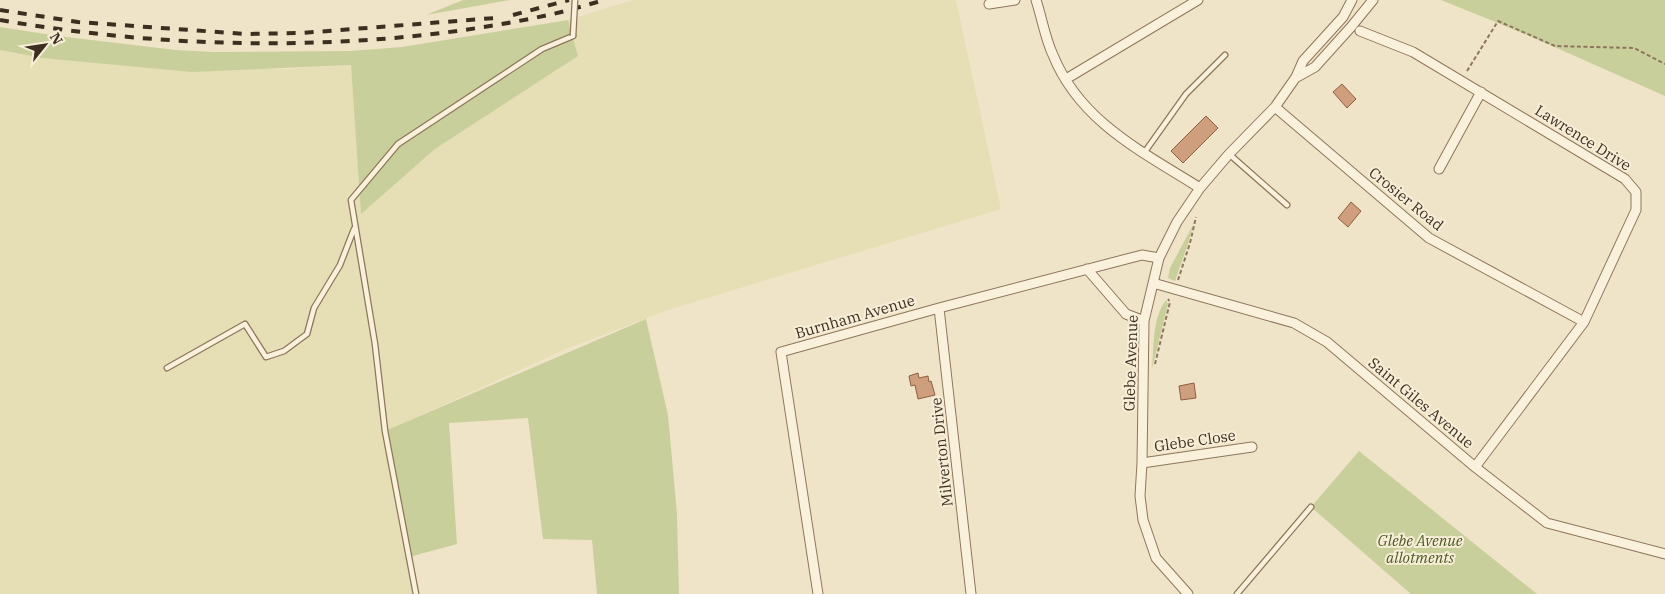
<svg xmlns="http://www.w3.org/2000/svg" width="1665" height="594" viewBox="0 0 1665 594" font-family="'IBM Plex Serif',serif">
<rect width="100%" height="100%" fill="#f0e4c8"/>
<!-- farmland -->
<path fill="#e6deb5" d="M633 0H956L1001 209 674 308 566 349 386 431 416 594H0V50L42 58 285 69 351 65 361 213 435 149 578 56 568 20Z"/>
<!-- green -->
<path fill="#c9cf9b" d="M463 0H510L426 15Z
M1441 0H1665V96L1525 34Z
M568 20 578 56 435 149 361 214 351 65 192 72 42 58 0 50V27L58 36 176 50 213 52 350 51 402 47Z
M1193 225 1188 244 1175 281 1168 278 1170 268Z
M1166 300 1168 304 1152 369C1154 347 1152 318 1166 300Z
M646 319 668 415 677 514 679 594H597L592 540 543 539 528 418 449 423 457 544 409 557 385 431Z
M1359 451 1537 594H1411L1311 507Z"/>
<!-- building -->
<path fill="#cf9f7d" stroke="#8d5f41" d="M1342 84 1356 99 1347 108 1333 92Z
M1206 116 1218 128 1183 163 1171 151Z
M1351 202 1361 211 1348 227 1338 218Z
M918 373 919 378 928 376 929 382 931 381 935 395 918 399 915 385 911 386 909 376Z
M1194 383 1196 398 1181 400 1179 386Z"/>
<g fill="none" stroke-linecap="round" stroke-linejoin="round">
<!-- lane casing -->
<g stroke="#8d765c" stroke-width="7">
<path id="lane" d="M1144 153 1186 94 1225 55
M1229 154 1287 205
M167 368 245 324 266 357 284 351 307 334 314 308 340 265 354 229
M416 594 385 431 375 344 351 200 398 144 542 49 573 36
M1237 594 1311 507"/>
</g>
<!-- street casing -->
<g stroke="#8d765c" stroke-width="11">
<path id="street" d="M1036 0C1042 18 1045 38 1053 55 1080 122 1143 152 1200 188
M989 4 1015 0
M1360 31 1413 52 1625 179 1636 192V210L1584 322 1475 467
M1297 77 1315 67 1351 27 1373 0
M1066 79 1198 0
M1275 107 1429 238 1584 322
M1439 169 1481 92
M1087 269 1126 314 1144 321
M1153 283 1294 323 1327 342 1475 467 1547 523 1665 554
M939 308 971 594
M1142 463 1252 447
M818 594 781 352 939 308 1142 255 1159 258
M1188 594 1156 558 1143 520 1140 496 1142 463 1144 321 1159 258 1177 222 1200 188 1229 154 1275 107 1296 77 1303 61 1343 17 1352 0"/>
</g>
<!-- path -->
<path stroke="#8d765c" stroke-width="2" stroke-dasharray="4 2.5" stroke-linecap="butt" d="M1467 71 1498 21 1555 46 1634 48 1665 64
M1178 280 1190 243 1196 217
M1155 364 1170 302 1168 299"/>
<!-- lane -->
<use href="#lane" stroke="#faf1dc" stroke-width="4.5"/>
<!-- street -->
<use href="#street" stroke="#faf1dc" stroke-width="9"/>
<!-- rail -->
<path stroke="#3d2e20" stroke-width="4" stroke-dasharray="9 9" stroke-linecap="butt" d="M0 10 78 22 246 34 302 33 495 18
M513 15 569 0
M0 20C178 51 376 53 553 14 570 10 587 5 604 0"/>
<!-- lane-bridge casing -->
<g stroke="#8d765c" stroke-width="7" stroke-linecap="butt">
<path id="lane-bridge" d="M573 36 575 0"/>
</g>
<!-- lane-bridge -->
<use href="#lane-bridge" stroke="#faf1dc" stroke-width="4.5"/>
</g>
<g text-anchor="middle" stroke-width="4" stroke-linejoin="round" paint-order="stroke">
<!-- street labels -->
<g font-size="15" fill="#3d2e20" stroke="#f7eed8">
<text transform="translate(1583 138) rotate(32)" y="5">Lawrence Drive</text>
<text transform="translate(1406 199) rotate(39)" y="5">Crosier Road</text>
<text transform="translate(855 317) rotate(-16)" y="5">Burnham Avenue</text>
<text transform="translate(1131 363) rotate(-88)" y="5">Glebe Avenue</text>
<text transform="translate(1421 403) rotate(40)" y="5">Saint Giles Avenue</text>
<text transform="translate(1195 441) rotate(-8)" y="5">Glebe Close</text>
<text transform="translate(942 452) rotate(-96)" y="5">Milverton Drive</text>
</g>
<!-- park labels -->
<g font-size="15" font-style="italic" fill="#4d5a26" stroke="#f7eed8">
<text x="1420" y="546">Glebe Avenue<tspan x="1420" dy="17">allotments</tspan></text>
</g>
</g>
<!-- north arrow -->
<g transform="translate(45 45) rotate(60)" stroke="#f7eed8" stroke-width="4" paint-order="stroke">
<path d="M0-4L9 19L0 12L-9 19Z" fill="#3d2e20"/>
<text y="-8" font-size="14" font-weight="bold" text-anchor="middle" fill="#3d2e20">N</text>
</g>
</svg>
